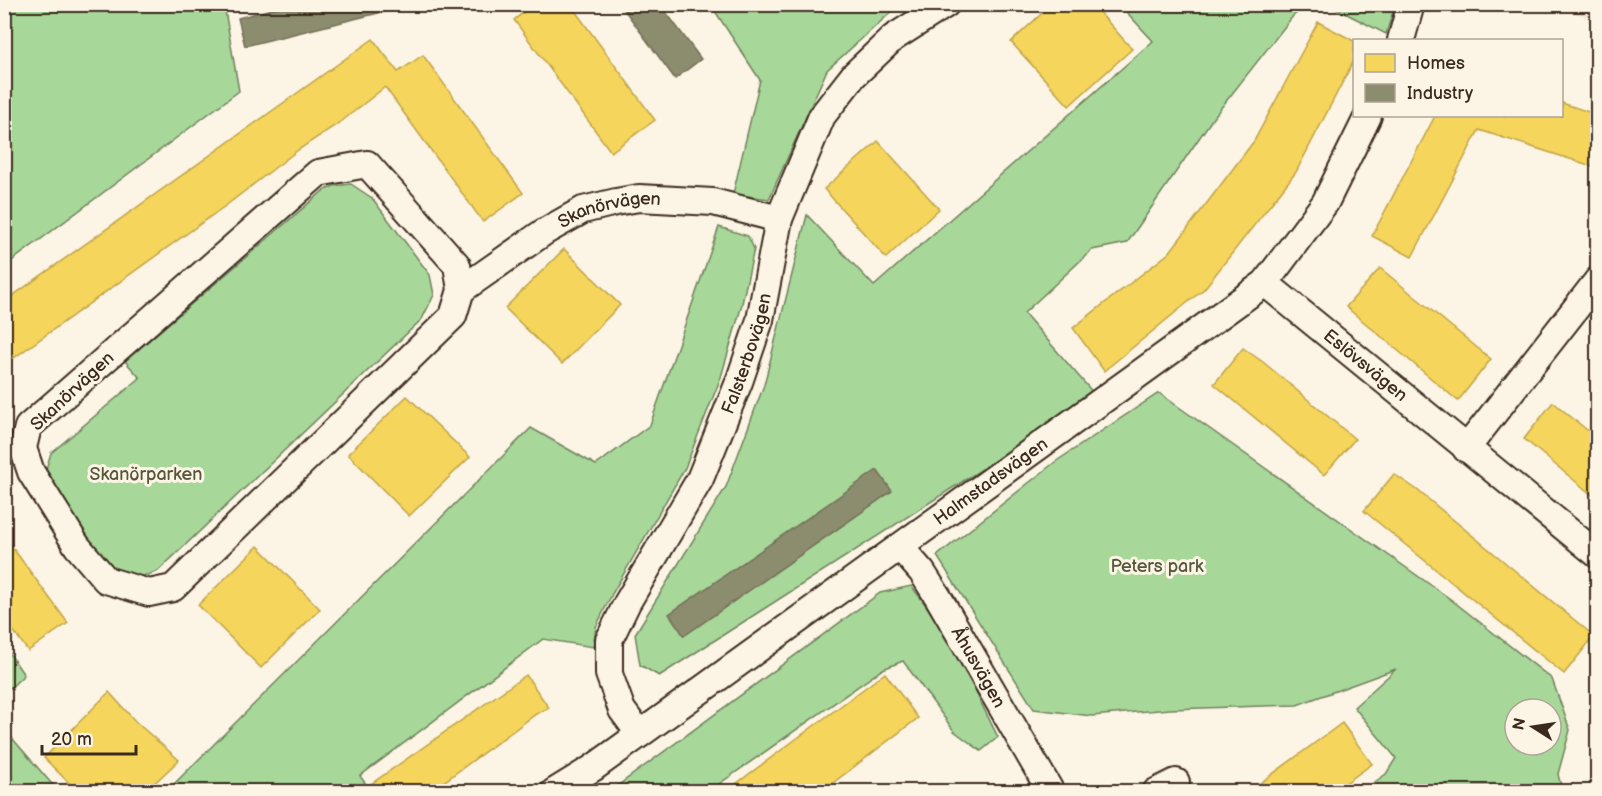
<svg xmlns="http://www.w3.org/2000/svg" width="1602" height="796" viewBox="0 0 1602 796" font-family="'Balsamiq Sans',sans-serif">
<rect width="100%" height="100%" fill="#fcf5e5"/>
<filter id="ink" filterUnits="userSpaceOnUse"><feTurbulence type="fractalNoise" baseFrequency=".0167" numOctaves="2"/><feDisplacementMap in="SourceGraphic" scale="12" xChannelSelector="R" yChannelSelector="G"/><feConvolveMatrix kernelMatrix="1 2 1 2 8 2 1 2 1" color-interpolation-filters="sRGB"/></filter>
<g filter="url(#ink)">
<!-- built -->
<path fill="#f7e4cf" d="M1543 5H1597V20L1588 17Z"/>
<!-- green -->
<path fill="#a7d89a" stroke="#71815c" stroke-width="1.5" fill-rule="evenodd" d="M5 4 224 5 239 91 5 266Z
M711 5H899L827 70 769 199 733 194 760 80Z
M1120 5H1308L1293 16 1213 118 1127 243 1092 250 1024 313 1096 396 659 676 640 665 635 634 726 487 764 385 807 215 874 286 1153 41Z
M1329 5H1395L1386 34Z
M351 184 372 198 430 275 434 295 422 319 158 571C142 578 130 578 113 572L46 478V469L51 453 140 378 125 361 323 191 334 186Z
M719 227 748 236 754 249 741 308 721 377 685 468 612 594 596 627 593 647 543 639 360 776 371 791H167L531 428 596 465 650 425Z
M1159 393 1449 598 1552 679 1570 730 1558 774 1562 791H1362L1386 774 1396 758 1354 707 1396 669 1297 705 1170 709 1092 716 1034 709 937 556 1055 462ZM1515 709H1551V745H1515Z
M911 586C949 631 972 686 998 737L981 751 954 731 903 661 883 669 709 791 609 792 880 593Z
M5 647 24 675 5 693H4Z
M4 730H5L58 791H5Z"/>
<!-- homes -->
<path fill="#f6d55c" stroke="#bea249" stroke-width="1.5" d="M534 4H570L655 120 611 152 514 20Z
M1052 4H1092L1132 49 1069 106 1011 42Z
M1318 22 1354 41V60L1296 172 1204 289 1104 371 1073 328 1169 253 1254 141Z
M373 39 398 72 423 55 523 193 483 222 385 87 342 121 298 150 228 204 4 365V302Z
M1562 103 1598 115V168L1479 130 1412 257 1372 236 1435 116H1562Z
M878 141 939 209 886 258 824 189Z
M564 249 620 305 562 364 505 308Z
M1380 268 1491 359 1458 401 1346 307Z
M1243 348 1263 362 1355 439 1324 475 1214 384Z
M407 396 470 457 409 516 348 454Z
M1553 402 1598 439V500L1524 439Z
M1394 474 1416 489 1594 636 1564 674 1364 511Z
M4 536 68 623 28 651 4 618Z
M258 546 320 609 261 668 198 605Z
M885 673 918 718 821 792H725Z
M526 675 549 708 536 714 430 792H377L371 784Z
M109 692 136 722 179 760 145 792H78L44 758Z
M1342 723 1372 764 1333 792H1248Z"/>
<!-- industry -->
<path fill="#8c8c6e" stroke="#746f56" stroke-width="1.5" d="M291 4H415L245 46 238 18Z
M620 4H660L701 59 675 79Z
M877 470 892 491 684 636 669 614Z"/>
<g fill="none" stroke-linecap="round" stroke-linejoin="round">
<!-- street casing -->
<g stroke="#3b2a1e" stroke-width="30">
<g id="street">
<path d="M1401 40 1411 4"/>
<path d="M367 164 457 265 461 290 453 316 173 588 149 593 106 580 77 546 31 472 23 448 28 427 318 173Z"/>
<path id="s1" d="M1265 283 1598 555"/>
<path id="s2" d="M461 290 544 232 583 210 616 202 639 198 713 202 779 219"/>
<path d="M1466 449 1598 280"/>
<path id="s3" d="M900 547 922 572 938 597 1051 792"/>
<path id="s4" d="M639 733 622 710 609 674V640L627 603 700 479 739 382 760 320 779 219 822 116 854 75 893 38 946 4"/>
<path id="s5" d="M554 792 593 768 1265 283 1325 203 1368 116"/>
<path d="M1156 792 1176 782"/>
</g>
</g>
<!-- street -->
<use href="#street" stroke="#fcf5e5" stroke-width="26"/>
</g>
</g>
<g text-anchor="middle" stroke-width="6" stroke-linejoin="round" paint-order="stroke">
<!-- street labels -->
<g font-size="18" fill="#3b2a1e" stroke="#fcf5e5">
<text dy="6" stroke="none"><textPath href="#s2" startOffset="172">Skanörvägen</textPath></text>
<text dy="6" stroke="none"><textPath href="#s4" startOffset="420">Falsterbovägen</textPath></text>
<text dy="6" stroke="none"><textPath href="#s1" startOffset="130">Eslövsvägen</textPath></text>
<text transform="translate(72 391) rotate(-43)" y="6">Skanörvägen</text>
<text dy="6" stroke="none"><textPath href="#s5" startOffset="536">Halmstadsvägen</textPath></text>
<text dy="6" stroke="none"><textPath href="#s3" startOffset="144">Åhusvägen</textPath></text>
</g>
<!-- park labels -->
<g font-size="18" fill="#56563d" stroke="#fcf5e5">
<text x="146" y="480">Skanörparken</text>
<text x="1157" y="572">Peters park</text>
</g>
</g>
<!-- margin -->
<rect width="1602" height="796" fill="none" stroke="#fcf5e5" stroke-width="24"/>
<rect x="12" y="12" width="1578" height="772" fill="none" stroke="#3b2a1e" stroke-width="2" filter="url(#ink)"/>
<!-- legend -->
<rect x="1353" y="39" width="210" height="78" fill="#fcf5e5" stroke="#afa495" stroke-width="1.5"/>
<rect x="1365" y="54" width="30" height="18" fill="#f6d55c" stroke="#afa495" stroke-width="1.5"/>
<text x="1407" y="69" font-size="18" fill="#3b2a1e">Homes</text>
<rect x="1365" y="84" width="30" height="18" fill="#8c8c6e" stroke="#afa495" stroke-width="1.5"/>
<text x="1407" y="99" font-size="18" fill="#3b2a1e">Industry</text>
<!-- north arrow -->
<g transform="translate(1533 727) rotate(282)"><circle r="28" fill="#fcf5e5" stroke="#afa495" stroke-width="1.5"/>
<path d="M0-4.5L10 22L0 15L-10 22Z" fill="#3b2a1e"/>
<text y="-9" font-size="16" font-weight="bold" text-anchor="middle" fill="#3b2a1e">N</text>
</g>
<!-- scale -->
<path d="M42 745v9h94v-9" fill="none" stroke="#3b2a1e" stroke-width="3"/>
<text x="51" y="745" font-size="18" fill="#3b2a1e" stroke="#fcf5e5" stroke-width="4.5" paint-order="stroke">20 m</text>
</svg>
